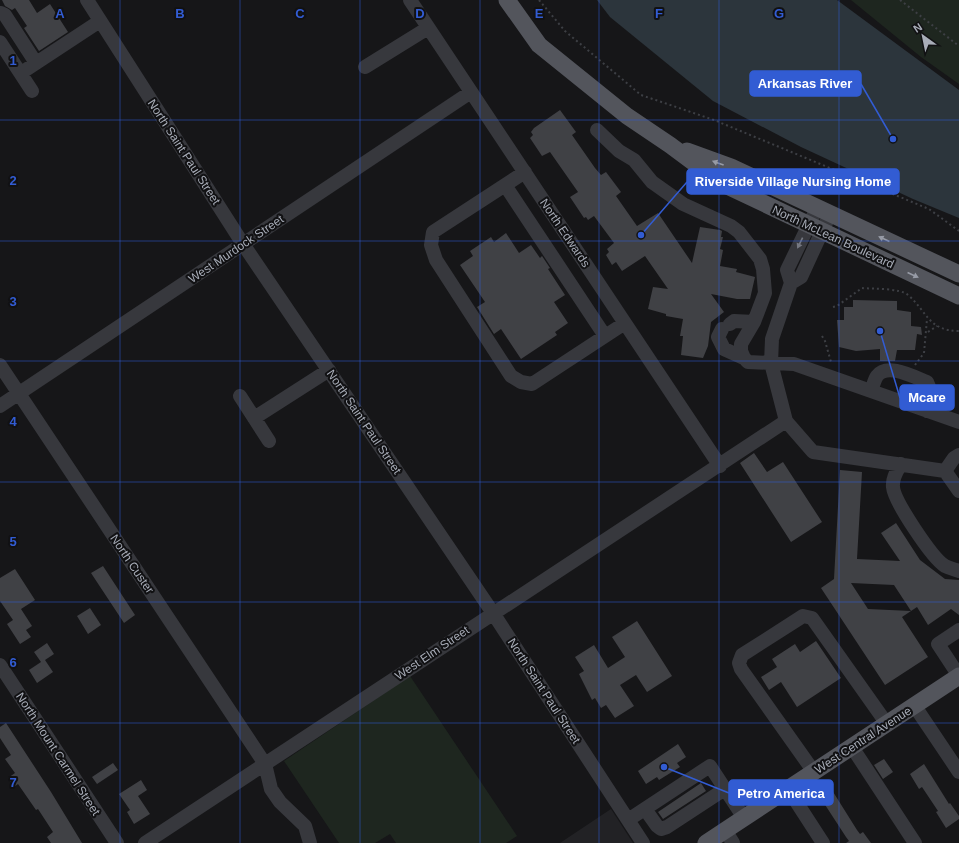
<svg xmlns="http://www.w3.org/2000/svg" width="959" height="843" viewBox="0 0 959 843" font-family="Helvetica,sans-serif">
<rect width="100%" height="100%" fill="#161618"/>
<!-- built -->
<path fill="#222225" d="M611 809 633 843H560Z"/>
<!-- green -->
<path fill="#1e261f" d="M851 0H959V84L921 57Z
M410 676 517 836 506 843H396L390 834 375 843H339L284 761Z"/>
<!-- water -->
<path fill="#2c353c" d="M597 0H837L959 90V218L913 199 801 147 713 101 610 17Z"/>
<!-- building -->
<path fill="#404145" d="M2 0H29L37 13 50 4 68 32 39 51 24 28 27 26 15 8 12 10 5 6Z
M560 110 576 132 572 135 595 168 601 175 606 172 621 192 616 196 637 226 658 213 692 263 700 227 720 230 722 231 721 237H723L720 249 723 250 720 266 737 269 736 272 755 277 750 299H737L711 294 724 312 711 322 708 346 703 358 681 355 683 336H680L683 319 666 316V314L648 309 653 287 668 289 645 256 622 271 616 262 612 265 606 255 609 252 607 249 614 243 594 216 588 220 586 217 584 218 570 197 578 192 550 152 542 156 530 138 533 135 531 132 534 128Z
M506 233 519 253 531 245 540 258 542 256 550 268 548 269 565 295 554 302 568 323 555 332 557 335 521 359 501 329 494 334 477 307 485 302 460 265 473 256 470 251 491 237 494 242Z
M853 300 897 301V310L911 312V326L921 327 922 335 917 334 915 350H897L895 361H880V349L856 351 839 347 837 320H844V307H853Z
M754 453 767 472 783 462 822 522 791 542 740 463Z
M840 470 862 472 857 559 900 561 881 533 896 523 920 560 945 579 959 580V615L951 609 928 625 917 607 911 611 894 585 851 583 868 609 911 611 902 617 928 657 885 685 821 588 834 579Z
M103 566 135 615 124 623 91 573Z
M15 569 35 600 21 609 32 626 26 630 31 637 20 644 7 624 13 620 0 601V578Z
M90 608 101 625 88 634 77 616Z
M637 621 672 676 647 692 636 675 620 685 634 706 615 718 606 705 601 708 595 698 592 700 579 674 584 671 575 657 594 645 608 668 625 657 612 637Z
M816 641 841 678 797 707 781 682 769 690 761 677 777 667 772 659 795 644 800 652Z
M47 643 54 654 45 660 53 672 37 683 29 670 41 662 34 652Z
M6 723 51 792 82 843H51L47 837 53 832 38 809 36 810 18 784 14 787 8 778 15 773 5 759 11 755 0 738V727Z
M678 744 686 757 677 763 680 767 659 780 657 777 646 784 638 771Z
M884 759 893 772 883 779 874 765Z
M113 763 118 770 97 784 92 777Z
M924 764 949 804 950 803 959 816V819L946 828 936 812 938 811 922 787 919 789 910 774Z
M141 780 147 790 138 796 150 814 134 824 127 812 130 810 119 794Z
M701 783 706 791 663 819 658 812Z
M830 787 857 830 860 834 863 832 871 843H846L849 841 846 837 818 794Z"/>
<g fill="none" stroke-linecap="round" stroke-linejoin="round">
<!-- path -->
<path stroke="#3d3f44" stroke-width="2" stroke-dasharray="2 3" stroke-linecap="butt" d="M539 0 565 31 641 95 714 120 929 209 959 231
M900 0 959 46
M833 307 837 306 862 288C873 289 900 288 908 295 927 311 928 331 959 331
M928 332 937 326
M822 336 825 341 831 362
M915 365 924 353 927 319"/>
<!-- minor -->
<path stroke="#37383d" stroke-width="14" d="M87 0 243 244 493 613 643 843
M410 0 720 466
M1 13 5 15 36 63
M0 42 32 91
M365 67 428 28
M21 73 100 21
M597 130 619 151 634 160 652 182 683 204 731 226 739 232 760 259 763 269 765 293 754 322 741 344V351L744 358 748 362 794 364 959 422
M525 172 433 232 431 245 436 260 511 376 521 382 532 384 625 323
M505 185 605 336
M791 283 801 277 830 214
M730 324 734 321 754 322
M722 329 718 337 724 349 744 358
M0 365 265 764 271 789 280 802 305 826 310 843
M871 391C873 387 874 380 877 376 887 362 914 377 927 382 932 393 932 399 927 411
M240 396 269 441
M0 406 471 92
M254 418 329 370
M786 421 813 452 945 471 959 491
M901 464C897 471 892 478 893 487 894 501 932 558 945 566 949 568 954 569 959 571
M945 471 954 458 959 455
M959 630 938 644 959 676
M0 665 117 843
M914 705 959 772
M852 747 915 843
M814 772 741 669 739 663 742 655 803 616 812 618 887 724
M788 789 823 843
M645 809 657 826 661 829 667 827 725 789
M628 820 710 766 744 818
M725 830 733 843
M145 843 786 421 771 363 772 339 791 283 787 270 817 208"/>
<!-- major -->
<path stroke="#53555c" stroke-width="17" d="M507 0 539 45 627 116 670 145 721 183 959 296
M687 151 731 167 959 274
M706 843 959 676"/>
</g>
<!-- one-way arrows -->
<defs><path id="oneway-solid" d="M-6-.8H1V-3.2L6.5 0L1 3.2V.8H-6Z"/></defs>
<g fill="#979ba6">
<use href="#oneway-solid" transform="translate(718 163) rotate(-160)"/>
<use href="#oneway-solid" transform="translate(884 239) rotate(-155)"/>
<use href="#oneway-solid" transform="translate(913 275) rotate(25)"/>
</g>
<use fill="#757881" href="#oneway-solid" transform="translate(800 243) rotate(116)"/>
<!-- grid -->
<path fill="none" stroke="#325cd3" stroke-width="1" stroke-opacity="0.55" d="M120 0V843M240 0V843M360 0V843M480 0V843M599 0V843M719 0V843M839 0V843M0 120H959M0 241H959M0 361H959M0 482H959M0 602H959M0 723H959"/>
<g text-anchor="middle" stroke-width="4" stroke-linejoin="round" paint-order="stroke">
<!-- street labels -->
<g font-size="12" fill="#a8adb8" stroke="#111113">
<text transform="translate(184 152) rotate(57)" y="4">North Saint Paul Street</text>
<text transform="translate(565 233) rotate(56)" y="4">North Edwards</text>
<text transform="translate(833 237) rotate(25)" y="4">North McLean Boulevard</text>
<text transform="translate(236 249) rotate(-34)" y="4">West Murdock Street</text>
<text transform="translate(364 422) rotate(56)" y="4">North Saint Paul Street</text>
<text transform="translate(132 564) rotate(56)" y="4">North Custer</text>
<text transform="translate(432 653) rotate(-34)" y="4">West Elm Street</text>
<text transform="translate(544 691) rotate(57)" y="4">North Saint Paul Street</text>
<text transform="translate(863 740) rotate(-33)" y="4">West Central Avenue</text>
<text transform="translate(58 754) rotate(57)" y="4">North Mount Carmel Street</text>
</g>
</g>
<g font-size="13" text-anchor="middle" font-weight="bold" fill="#325cd3" stroke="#111113" stroke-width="4" stroke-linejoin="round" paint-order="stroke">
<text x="60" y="18">A</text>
<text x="180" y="18">B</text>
<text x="300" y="18">C</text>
<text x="420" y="18">D</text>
<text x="539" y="18">E</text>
<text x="659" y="18">F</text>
<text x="779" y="18">G</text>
<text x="13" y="65">1</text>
<text x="13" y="185">2</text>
<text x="13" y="306">3</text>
<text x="13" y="426">4</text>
<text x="13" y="546">5</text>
<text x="13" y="667">6</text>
<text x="13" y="787">7</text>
</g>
<!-- callouts -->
<path fill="none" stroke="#325cd3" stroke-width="1.5" d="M893 139L861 84M641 235L687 182M880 331L900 398M664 767L729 793"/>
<g fill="#325cd3" stroke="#111113" stroke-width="1.5">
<circle cx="893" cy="139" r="4"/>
<circle cx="641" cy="235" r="4"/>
<circle cx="880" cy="331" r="4"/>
<circle cx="664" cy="767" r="4"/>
</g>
<g fill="#325cd3" stroke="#325cd3" stroke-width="1.5">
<rect x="750" y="71" width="111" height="25" rx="4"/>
<rect x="687" y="169" width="212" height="25" rx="4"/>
<rect x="900" y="385" width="54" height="25" rx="4"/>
<rect x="729" y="780" width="104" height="25" rx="4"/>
</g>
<g font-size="13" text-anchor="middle" font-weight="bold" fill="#fff">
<text x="805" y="88">Arkansas River</text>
<text x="793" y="186">Riverside Village Nursing Home</text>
<text x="927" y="402">Mcare</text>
<text x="781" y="798">Petro America</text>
</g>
<!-- north arrow -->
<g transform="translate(923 36) rotate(327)" stroke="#111113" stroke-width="3" paint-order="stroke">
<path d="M0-3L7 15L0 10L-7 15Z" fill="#a8adb8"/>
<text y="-6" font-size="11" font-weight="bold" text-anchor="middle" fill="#a8adb8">N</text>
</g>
</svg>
